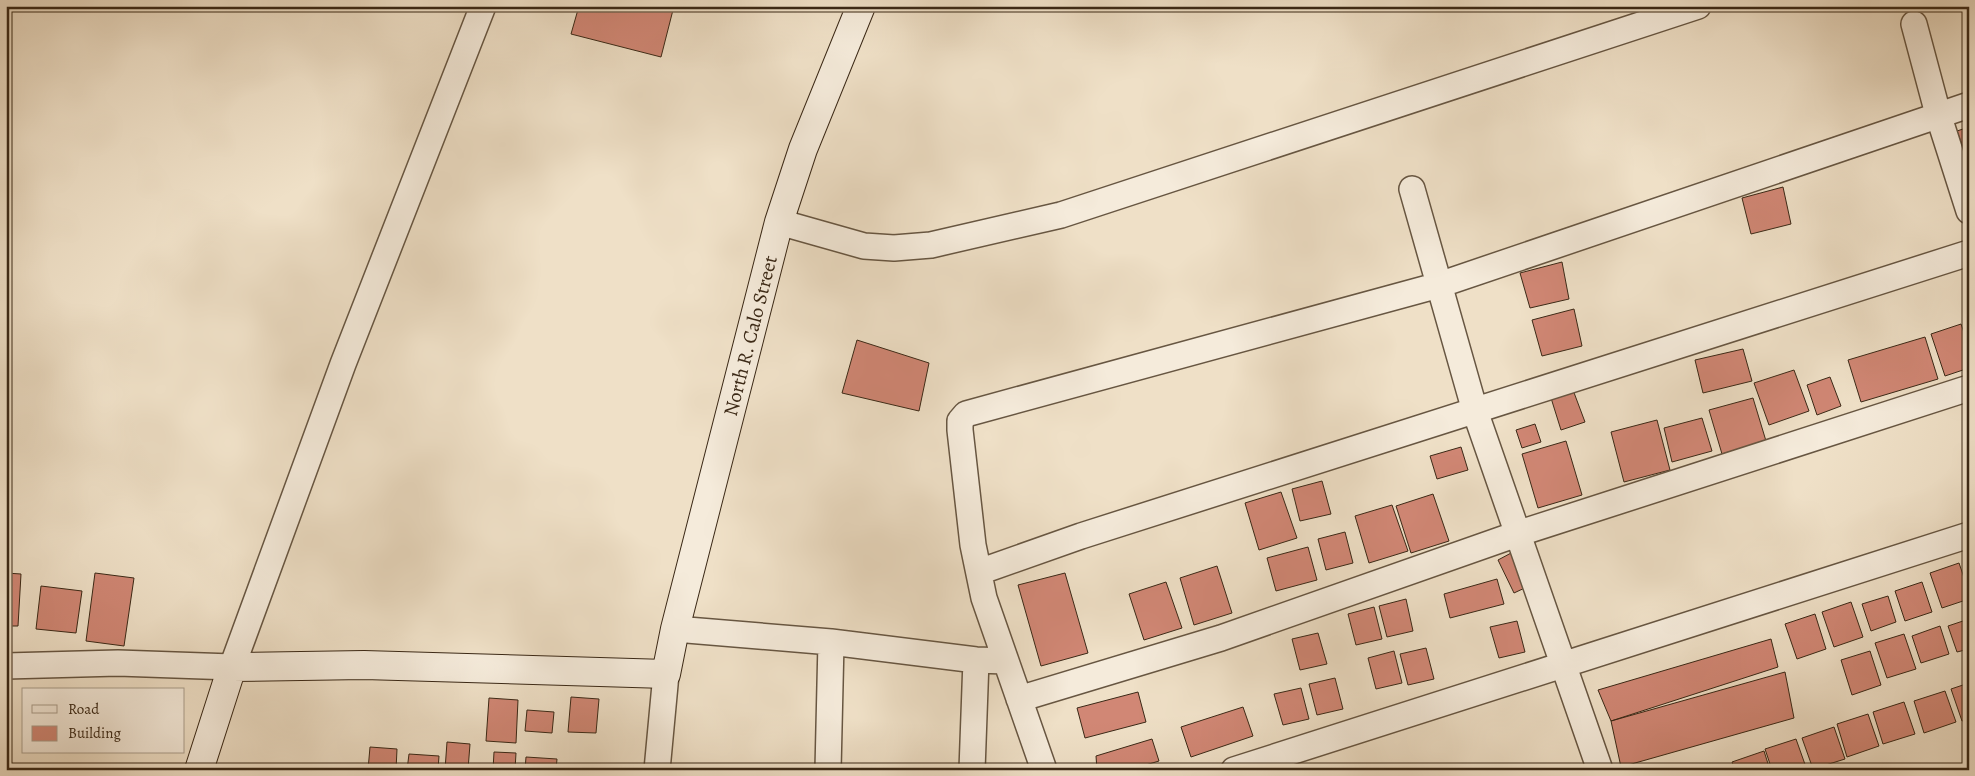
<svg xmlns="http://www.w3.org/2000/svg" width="1975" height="776" viewBox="0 0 1975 776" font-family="Alegreya,serif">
<rect width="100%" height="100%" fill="#efe0c7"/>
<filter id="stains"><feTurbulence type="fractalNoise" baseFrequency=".004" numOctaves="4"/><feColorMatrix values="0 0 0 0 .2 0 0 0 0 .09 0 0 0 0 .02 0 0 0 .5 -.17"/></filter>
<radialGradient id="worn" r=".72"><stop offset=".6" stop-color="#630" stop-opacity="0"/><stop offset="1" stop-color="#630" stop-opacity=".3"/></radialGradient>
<!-- building -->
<path fill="#d18775" stroke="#3a2816" d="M579 6H674L661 57 571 34Z
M1969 127V165L1957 131Z
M1783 187 1791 224 1751 234 1742 198Z
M1562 262 1569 299 1530 308 1520 273Z
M1574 309 1582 346 1542 356 1532 320Z
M1961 324 1969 347V368L1945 376 1931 334Z
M1925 337 1938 379 1861 402 1848 360Z
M857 340 929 363 919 411 842 393Z
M1743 349 1752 381 1703 393 1695 360Z
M1794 370 1809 411 1769 425 1754 383Z
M1830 377 1841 406 1817 415 1807 385Z
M1573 390 1585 422 1561 430 1551 398Z
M1753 398 1766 441 1722 454 1709 410Z
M1702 418 1712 451 1672 462 1664 428Z
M1657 420 1670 470 1624 482 1611 432Z
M1535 424 1541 442 1522 448 1516 430Z
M1566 441 1582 495 1538 508 1522 454Z
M1461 447 1468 470 1437 479 1430 456Z
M1322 481 1331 514 1300 521 1292 489Z
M1281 492 1297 538 1259 550 1245 503Z
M1433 494 1449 541 1411 553 1396 506Z
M1392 505 1408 551 1369 563 1355 516Z
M1345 532 1353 563 1326 570 1318 539Z
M1308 547 1317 580 1276 591 1267 558Z
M1513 552 1529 586 1514 593 1498 560Z
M1959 563 1969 592V599L1942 608 1930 573Z
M1217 566 1232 613 1194 625 1180 578Z
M6 573 21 574 18 626H6Z
M95 573 134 578 124 646 86 641Z
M1065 573 1088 653 1041 666 1018 585Z
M1497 579 1504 604 1450 618 1444 594Z
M1166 582 1182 628 1144 640 1129 594Z
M1922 582 1932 612 1905 621 1895 591Z
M41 586 82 591 76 633 36 629Z
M1888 596 1896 622 1871 631 1862 604Z
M1406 599 1413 631 1387 637 1379 606Z
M1851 602 1863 637 1834 647 1822 612Z
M1374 607 1382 639 1356 645 1348 614Z
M1815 614 1826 649 1797 659 1785 624Z
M1969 619V649L1957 652 1948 626Z
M1517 621 1525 652 1499 658 1490 627Z
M1940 626 1949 654 1921 663 1912 636Z
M1318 633 1327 664 1300 670 1292 639Z
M1904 634 1916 669 1887 678 1875 643Z
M1771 639 1778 667 1611 721 1598 690Z
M1426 648 1434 679 1408 685 1400 654Z
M1394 651 1402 683 1376 689 1368 658Z
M1870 651 1881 685 1852 695 1841 660Z
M1785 672 1794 718 1621 767 1611 721Z
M1335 678 1343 709 1317 715 1309 684Z
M1969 683V719L1962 721 1951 689Z
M1301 688 1309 719 1283 725 1274 694Z
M1945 691 1956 722 1924 733 1914 701Z
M1138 692 1146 722 1085 738 1077 708Z
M571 697 599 699 596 733 568 732Z
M489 698 518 700 516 743 486 741Z
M1904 702 1915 734 1883 744 1873 712Z
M1243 707 1253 736 1191 757 1181 727Z
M527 710 554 712 552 733 525 731Z
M1868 714 1879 746 1847 757 1837 724Z
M1834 727 1845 759 1813 769 1802 738Z
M1152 739 1159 761 1129 770H1097L1096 756Z
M1796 739 1807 770H1772L1765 749Z
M447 742 470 744 468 770H445Z
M370 747 397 749 396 770H368Z
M1764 751 1770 770H1735L1732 762Z
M494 752 516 753 515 770H493Z
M409 754 439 756 438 770H407Z
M526 757 557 759 556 770H525Z
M573 765 596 767 595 770H572Z"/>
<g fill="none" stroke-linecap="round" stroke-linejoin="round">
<!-- minor casing -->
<g stroke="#675642" stroke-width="28">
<path id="minor" d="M1914 24 1938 114 1969 211
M1412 189 1475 411 1600 770
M779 222 864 246 894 248 931 245 1061 215 1698 6
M979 572 1081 536 1969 253
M675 629 831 642 976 660 1006 661
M6 666 118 663 232 667 343 364 483 6
M1019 699 1221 638 1517 534 1969 388
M657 770 666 674
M828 770 831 642
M972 770 976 660
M1044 770 984 598 973 545 960 430V421L966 414 1439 285 1969 105
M1234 770 1969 535"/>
</g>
<!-- secondary casing -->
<g stroke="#3a2816" stroke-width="30">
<g id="secondary">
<path id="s1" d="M199 770 232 667 364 665 666 674 675 629 779 222 803 149 861 6"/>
</g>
</g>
<!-- minor -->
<use href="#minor" stroke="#f5ebdb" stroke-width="25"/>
<!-- secondary -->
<use href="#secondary" stroke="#f5ebdb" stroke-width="28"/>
</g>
<g text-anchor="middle" stroke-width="5" stroke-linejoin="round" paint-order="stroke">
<!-- street labels -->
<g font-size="20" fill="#3a2816" stroke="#f5ebdb">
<text dy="7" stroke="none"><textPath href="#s1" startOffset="891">North R. Calo Street</textPath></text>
</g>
</g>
<!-- margin -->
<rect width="1975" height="776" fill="none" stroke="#efe0c7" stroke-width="25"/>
<rect x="8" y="8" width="1960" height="761" fill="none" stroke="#3a2816" stroke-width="2.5"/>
<rect x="12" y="12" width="1950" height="751" fill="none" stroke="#3a2816"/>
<!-- legend -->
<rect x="22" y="688" width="162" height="65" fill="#f5ebdb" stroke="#aa9d8c"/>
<rect x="32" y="705" width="25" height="8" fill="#f5ebdb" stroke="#aa9d8c"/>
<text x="68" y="714" font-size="15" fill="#3a2816">Road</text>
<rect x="32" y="726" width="25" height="15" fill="#d18775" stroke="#aa9d8c"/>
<text x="68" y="738" font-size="15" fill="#3a2816">Building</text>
<rect width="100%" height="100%" filter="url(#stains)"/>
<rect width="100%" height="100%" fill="url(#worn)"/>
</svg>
